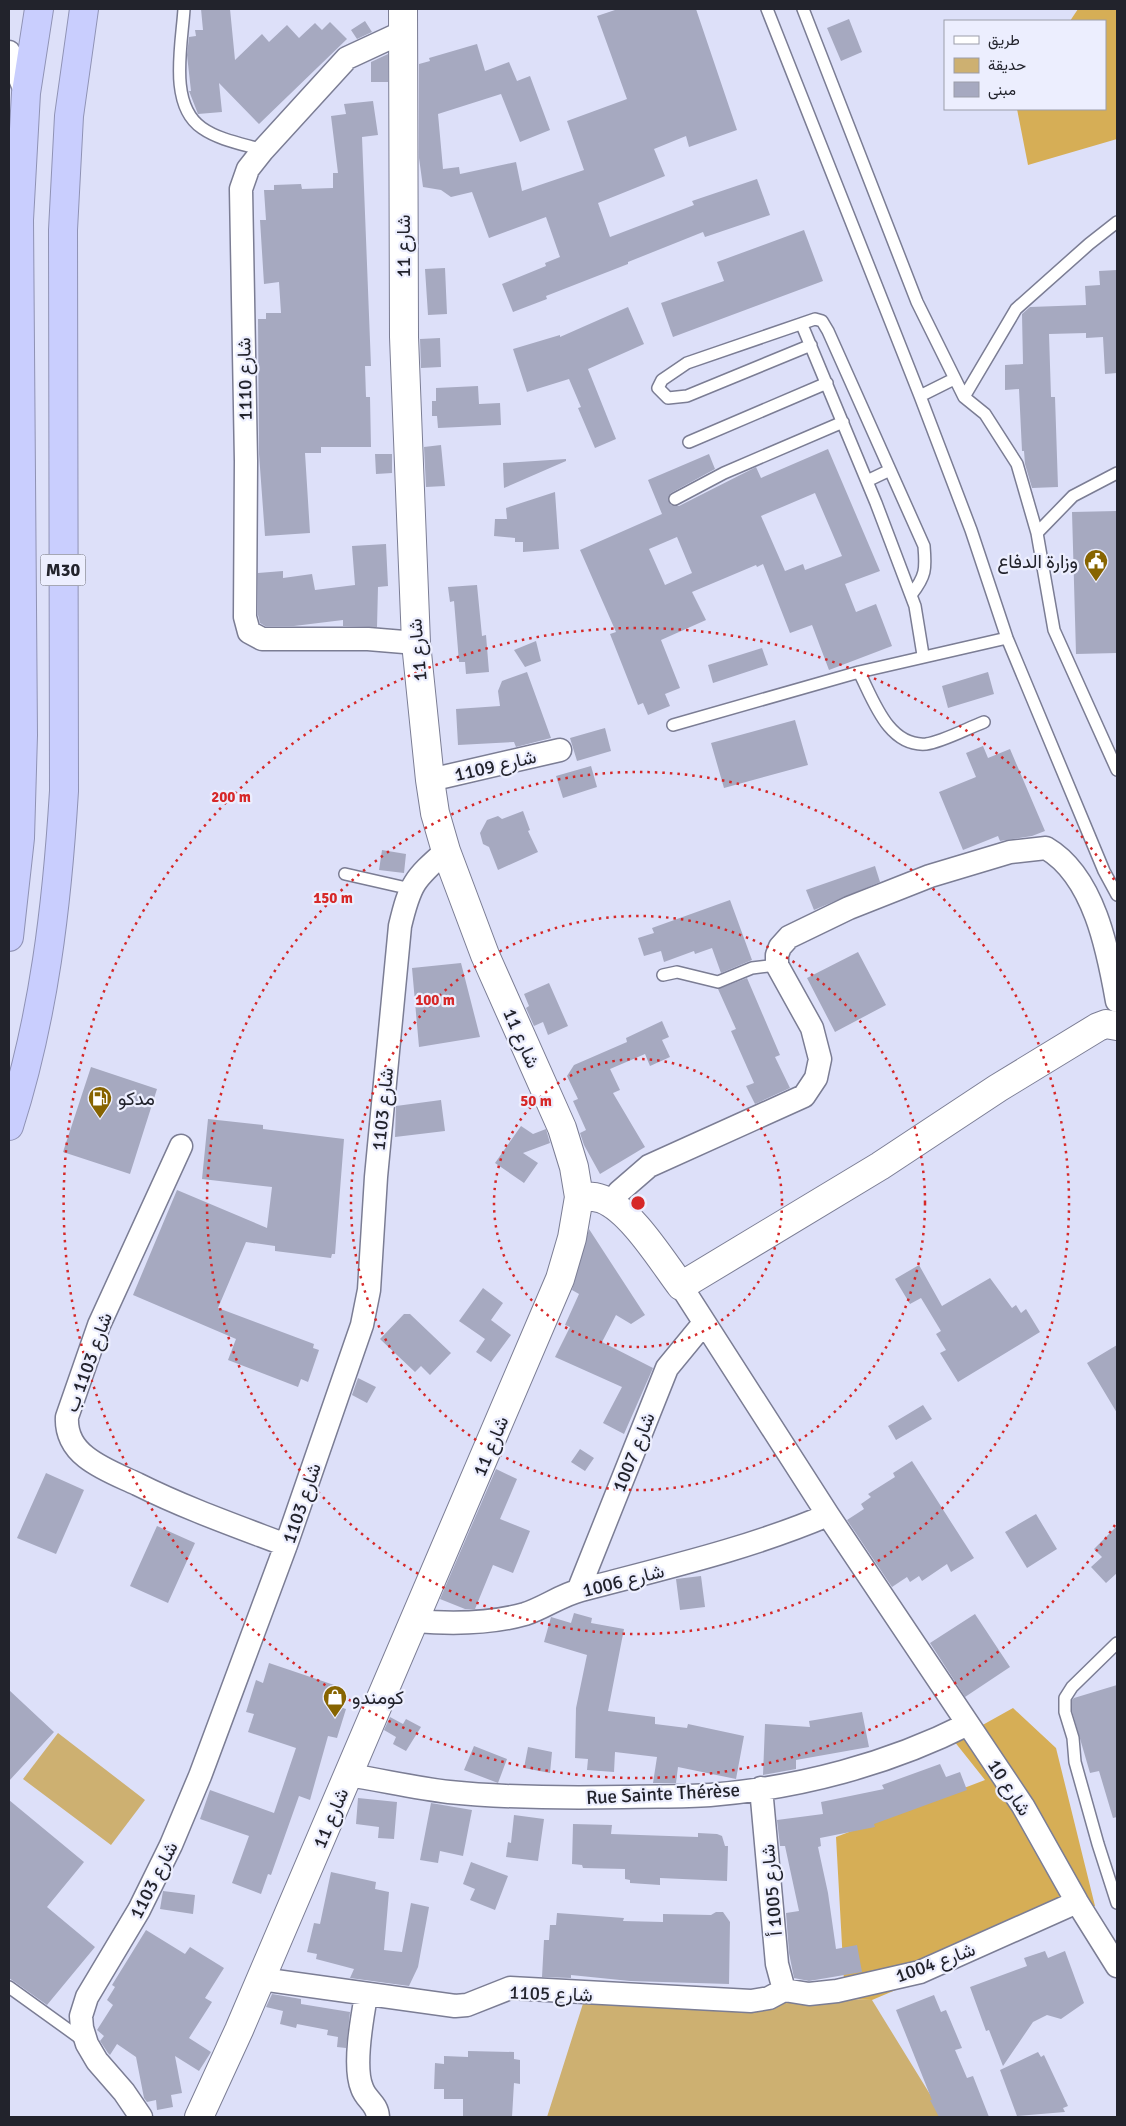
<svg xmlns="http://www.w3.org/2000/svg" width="1126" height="2126" viewBox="0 0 1126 2126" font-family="Signika,Vazirmatn,sans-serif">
<rect width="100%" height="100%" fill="#dde0f9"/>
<!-- green -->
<path fill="#cdb071" d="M58 1733 145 1800 111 1845 23 1779Z
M587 1991 872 2000 944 2117H547Z"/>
<!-- forest -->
<path fill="#d6ae56" d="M1078 9H1117V139L1028 165 1017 109H1105V21H1070Z
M1013 1708 1056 1748 1095 1906 872 2000 845 1999 836 1837 985 1780 954 1741Z"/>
<!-- building -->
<path fill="#a6a9c0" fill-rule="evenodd" d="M201 9H230L235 60 262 34 269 42 287 25 299 38 315 23 322 30 330 22 347 39 259 124 219 83 222 112 198 114 189 91H191L187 55 189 37 196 36 195 30H203Z
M618 9H696L737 130 689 147 686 136 654 149 665 176 598 203 610 237 694 205 692 201 757 179 770 215 705 237 703 232 628 262V264L546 296 547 299 513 312 502 284 546 266 545 263 560 257 546 217 489 238 472 192 451 197 441 190 423 187 419 158V64L430 61 429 58 477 44 485 71 509 62 517 81 530 76 550 130 520 142 501 94 438 114 443 169 459 167 460 174 516 162 522 191 584 170 567 121 627 99 597 16Z
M849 19 862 52 841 61 827 28Z
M365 21 372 32 357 39 351 30Z
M388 54V82H371V62Z
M373 101 378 135 362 137 371 366H365L366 397H370L371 447H321V453H305L310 533 265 536 259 454 258 319H266V313H281L279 282 264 284 260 220H266L264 190H274V185L301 184 302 189 333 188V173H338L331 116 346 114 344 104Z
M804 230 823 281 673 337 661 303 724 281 717 262Z
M445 268 447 314 428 315 425 269Z
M1117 270V373L1105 374 1103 337 1086 338V333L1049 334 1051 397H1055L1058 487 1032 488 1025 464 1024 451H1022L1019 389 1005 390V365L1023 364 1022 314 1030 307 1086 305 1085 286 1100 285 1099 271Z
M628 307 644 344 588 369 616 439 595 448 578 408 581 407 569 379 527 392 513 349 560 335V337Z
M440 338 441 367 421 368 420 339Z
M478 386 479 404 500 403 501 425 438 428 437 416H432V401H436V388Z
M441 445 445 486 426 487 424 447Z
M828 449 880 571 845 584 856 612 876 604 892 646 829 670 812 625 790 633 763 564 757 567 756 565 692 592 706 620 661 640 680 688 665 694 670 706 648 715 643 703 638 705 610 634 616 632 580 550 662 514 648 480 709 454 715 469 671 493 668 499 671 505 679 506 756 467 761 478ZM815 493 842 556 805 570 803 564 785 571 761 516ZM677 537 692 573 665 585 649 549Z
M375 454H392V473L376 474Z
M566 459V461L504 488 503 463Z
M555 492 559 549 523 552V542H515V538L494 536 495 519H507L506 508Z
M1117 511V653L1076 654 1072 512Z
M386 544 388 586 378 587 377 627 343 626V620L294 626H265L260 623 258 615V573L283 571V578L312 574 315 590 355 585 352 546Z
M477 585 482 636 486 635 489 672 466 674 465 662H459L454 601 450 602 448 587Z
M536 641 541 661 525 667 514 650Z
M762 648 768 665 713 683 708 665Z
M527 672 551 738 516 747 514 742 458 745 456 709 500 706 498 691 502 681Z
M988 672 994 694 948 708 942 686Z
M795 720 808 765 724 788 711 743Z
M605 728 611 751 577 761 570 738Z
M983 746 988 758 1010 749 1045 831 1032 836 1000 841 998 836 963 850 939 792 976 777 966 753Z
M591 766 597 787 563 798 556 776Z
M523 811 530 830 528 831 538 852 498 870 489 847 483 844 480 833 487 820 498 816 502 819Z
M382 850 406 854 404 873 379 870Z
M875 866 880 882 814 910 806 890Z
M730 900 752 960 721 973 712 948 695 954 694 951 664 962 661 951 644 956 638 938 654 933 652 928Z
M858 952 886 1005 835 1032 807 978Z
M461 963 480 1037 419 1047 412 968Z
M747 978 780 1055 775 1057 790 1088 755 1104 746 1086 754 1083 731 1031 736 1029 718 989Z
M549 983 568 1026 548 1035 543 1022 534 1026 526 1008 529 1006 524 994Z
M662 1021 669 1037 662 1040 670 1057 650 1066 645 1054 610 1069 620 1090 613 1093 645 1147 600 1174 584 1145 580 1133 586 1130 573 1101 578 1099 567 1076 574 1065 627 1042 626 1038Z
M91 1067 157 1089 130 1174 63 1152Z
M441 1100 445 1131 395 1137 396 1106Z
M208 1119 263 1125V1129L344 1139 335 1254H332L331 1258 275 1251V1246L246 1242 218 1308 314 1344 313 1348 319 1350 308 1382 301 1379 298 1387 228 1360 236 1339 133 1295 177 1190 267 1228 272 1187 202 1179Z
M521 1126 533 1134 546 1129 550 1143 523 1153 538 1163 524 1183 495 1163Z
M589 1229 645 1315 631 1324 616 1315 602 1342 653 1368 624 1434 603 1423 622 1387 555 1357 570 1327 565 1325 579 1294 572 1290Z
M919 1265 942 1306 990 1278 1012 1308 1016 1305 1021 1313 1026 1309 1040 1332 958 1382 940 1353 946 1350 936 1334 941 1331 921 1298 910 1304 895 1279Z
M483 1288 503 1303 491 1320 511 1335 491 1362 476 1352 485 1339 459 1321Z
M404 1314H410L451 1353 430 1375 421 1366 415 1372 380 1339Z
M1117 1345V1413L1087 1363Z
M358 1378 376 1387 367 1403 352 1395Z
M923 1405 932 1419 896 1440 888 1426Z
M580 1449 594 1458 585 1471 571 1462Z
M912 1461 974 1558 951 1572 947 1564 922 1581 919 1576 910 1582 907 1577 892 1587 847 1520 864 1509 861 1504 871 1497 868 1494 895 1477 893 1473Z
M496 1469 517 1479 500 1519 530 1531 513 1573 493 1565 475 1609H465L440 1599Z
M46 1473 84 1490 56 1554 17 1538Z
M1036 1514 1057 1549 1027 1568 1005 1532Z
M157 1526 195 1543 168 1603 130 1586Z
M1117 1526V1573L1106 1583 1091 1567 1102 1557 1094 1549Z
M701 1576 705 1607 680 1610 676 1579Z
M574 1613 592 1618 591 1623 624 1629 608 1711 655 1717V1724L687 1728 688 1724 744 1736 736 1779 678 1767 676 1783H653L657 1757 615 1752 614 1772 587 1770 588 1759 575 1758 576 1708 587 1655 544 1642 551 1617 571 1623Z
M975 1614 1010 1667 965 1697 930 1643Z
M269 1663 343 1688 337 1706 346 1709 337 1738 328 1736 310 1800 299 1796 271 1875 268 1874 261 1894 232 1883 249 1836 200 1819 210 1790 274 1813 296 1748 248 1732 254 1714 246 1712 256 1680 263 1683Z
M1117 1685V1817L1113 1818 1099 1771 1090 1773 1072 1711V1700L1074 1698Z
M9 1690 54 1732 9 1781Z
M862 1712 869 1747 796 1760V1769L763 1775 765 1724 810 1727 809 1721Z
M390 1717 403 1724 406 1719 421 1727 406 1751 393 1744 396 1737 384 1730Z
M474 1746 507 1759 498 1783 464 1770Z
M528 1747 552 1752 550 1773 524 1768Z
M940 1764 946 1777 960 1772 967 1790 874 1824 875 1827 820 1838 821 1846 818 1847 828 1893 836 1949 857 1945 862 1972 809 1981 794 1978 789 1953 786 1913 799 1911 785 1846H780L777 1820 823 1814 821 1802 884 1789 882 1785Z
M358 1798 397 1802 394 1839 378 1838 379 1827 356 1824Z
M9 1800 84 1862 47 1907 95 1947 47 2005 9 1978Z
M431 1803 472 1810 463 1856 440 1851 438 1863 420 1860Z
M514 1815 544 1819 538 1861 506 1857 508 1842 511 1843Z
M573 1824 612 1825 611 1834 698 1837V1833L717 1834 722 1836 725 1846H728L727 1881 660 1878V1885L630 1883V1880L625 1879V1869L583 1868 582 1865 572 1864Z
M471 1862 508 1876 495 1910 470 1900 475 1889 463 1884Z
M331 1872 376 1882 375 1889 389 1892 384 1950 402 1952 411 1903 429 1907 418 1967 409 1986 350 1978 354 1969 316 1959 317 1954 307 1952 314 1923 320 1924Z
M163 1891 195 1895 193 1914 160 1909Z
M716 1912H723L730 1922 729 1984 630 1981 571 1975V1978L542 1977 544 1940H549L550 1925H556L557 1913 624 1918 623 1921 663 1922V1914L711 1915Z
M146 1930 185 1954 190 1947 224 1968 205 1998 212 2002 189 2038 211 2052 199 2071 175 2056 182 2093 171 2095 173 2107 157 2110 156 2100 147 2102 144 2098 136 2057 117 2044 110 2055 108 2053 100 2041 104 2036 97 2030 113 2005 107 2000 115 1987 112 1985Z
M1045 1951 1048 1958 1065 1951 1084 2003 1061 2019 1047 2015 1033 2022 1003 2066 989 2030 986 2031 970 1987 1027 1966 1024 1958Z
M272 1994 301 1999V2004L350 2012 346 2048 337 2047 338 2037 327 2035 328 2030 297 2024 296 2028 280 2024 283 2011 266 2007Z
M934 1995 941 2012 946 2010 962 2048 955 2050 967 2078 973 2076 989 2117H939L930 2100H932L896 2010Z
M468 2051 514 2052V2059L520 2060V2084L514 2083 512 2117H463V2099H444V2089H434L435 2063 444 2064V2056L468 2057Z
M1038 2052 1041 2057 1044 2055 1068 2106 1063 2108 1065 2112 1017 2116 1000 2070Z"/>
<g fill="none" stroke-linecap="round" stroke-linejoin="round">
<!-- lane casing -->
<g stroke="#7b7d94" stroke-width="14">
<path id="lane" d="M184 9C182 44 168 105 202 128 219 140 243 144 263 150
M767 9 920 396 971 530 1007 638 1104 871 1117 895
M803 9 917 302 964 397 985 414 1017 464 1037 533
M802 325 876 503 915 606 923 655
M811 345 687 396 668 398 658 388 662 380 687 363 815 319 822 321 828 331 924 546C926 569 926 576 911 595
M920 396 954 379
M964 397 1016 309 1089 244 1117 222
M689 442 827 383
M1117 473 1073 496 1037 533 1054 630 1117 770
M867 481 890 470
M675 499 724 473 843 422
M859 672C873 699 888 747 926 744 942 742 968 728 984 722
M673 725 859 672 1007 638
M345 874 411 889
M663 975 677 972 718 982 752 968 777 965
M1117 1643 1072 1687 1065 1698V1712L1073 1738 1075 1762 1098 1844 1117 1903
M9 1987 84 2041"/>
</g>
<!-- street casing -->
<g stroke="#7b7d94" stroke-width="25">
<path id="street" d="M403 32 347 58 263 150 248 169 241 189 246 461 245 617 249 632 262 639H368L416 643
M9 52 26 93
M430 780 560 750
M181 1146 99 1325 67 1417C66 1433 73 1447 86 1457 101 1469 120 1476 137 1484 185 1508 236 1526 286 1545
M611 1203 619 1192 649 1166 804 1096 816 1078 820 1059 812 1028 777 965V955L780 947 789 937 849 908 930 876 1010 852 1046 848C1094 876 1108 950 1117 1001
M681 1286 828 1515 1023 1806 1077 1902 1117 1966
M578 1591 667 1368 704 1323
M415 1621C451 1624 490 1624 525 1614 544 1608 561 1595 581 1590 664 1568 748 1549 828 1515
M348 1775C381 1780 415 1788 449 1792 507 1798 565 1798 623 1797 652 1796 682 1797 710 1795 799 1788 889 1764 968 1724
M761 1788 777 1964 784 1990
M261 1979 455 2006 467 2005 510 1988 751 2001 769 1998 784 1990
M784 1990 809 1994 837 1991 920 1972 1077 1902
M366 1996C362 2018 353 2067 362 2088 366 2100 377 2103 378 2117
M141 2117 124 2092 97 2061 87 2044 82 2028 81 2016 87 1997 139 1910 171 1845 200 1776 286 1545 362 1325 369 1290 376 1177 400 926C410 884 414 879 446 851"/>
</g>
<!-- secondary casing -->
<g stroke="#7b7d94" stroke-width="30">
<path id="secondary" d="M579 1197C587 1196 594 1196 602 1199 631 1210 662 1261 681 1286L880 1166 998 1088 1098 1027 1106 1024 1117 1026
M199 2117 239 2030 560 1279 572 1238 579 1197 574 1167 562 1128 485 955 446 851 435 813 430 780 416 643 404 337 403 9"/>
</g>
<!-- highway casing -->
<g stroke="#8f92b4" stroke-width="30">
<path id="highway" d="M9 937 20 838 23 735 19 220 26 93 39 9
M9 1126C44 1017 57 905 64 791L63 230 69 116 84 9"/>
</g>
<!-- lane -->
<use href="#lane" stroke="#fff" stroke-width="11"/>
<!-- street -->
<use href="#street" stroke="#fff" stroke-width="22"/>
<!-- secondary -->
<use href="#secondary" stroke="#fff" stroke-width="28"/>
<!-- highway -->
<use href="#highway" stroke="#c9cefe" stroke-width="28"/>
</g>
<!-- distance rings -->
<g fill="none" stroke="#d62828" stroke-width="2.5" stroke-dasharray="2.5 5">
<circle cx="638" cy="1203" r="144"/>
<circle cx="638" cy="1203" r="287"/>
<circle cx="638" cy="1203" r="431"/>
<path d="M1115 1525A575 575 0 1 1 1115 881"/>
</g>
<!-- icons -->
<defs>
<g id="civic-pin" transform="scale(1.25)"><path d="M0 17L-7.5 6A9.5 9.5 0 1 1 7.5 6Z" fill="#876400" stroke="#eceefe"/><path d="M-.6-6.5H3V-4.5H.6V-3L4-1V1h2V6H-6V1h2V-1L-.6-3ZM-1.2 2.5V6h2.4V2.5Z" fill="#fff"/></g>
<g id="fuel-pin" transform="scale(1.25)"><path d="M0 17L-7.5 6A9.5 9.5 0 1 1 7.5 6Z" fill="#876400" stroke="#eceefe"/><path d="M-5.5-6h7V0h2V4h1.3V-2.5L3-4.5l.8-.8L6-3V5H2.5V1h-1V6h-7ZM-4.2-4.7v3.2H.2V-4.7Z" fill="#fff"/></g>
<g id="shop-pin" transform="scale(1.25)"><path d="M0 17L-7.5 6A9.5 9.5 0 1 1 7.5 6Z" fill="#876400" stroke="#eceefe"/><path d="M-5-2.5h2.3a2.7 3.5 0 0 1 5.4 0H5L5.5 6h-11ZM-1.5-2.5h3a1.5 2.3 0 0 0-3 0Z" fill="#fff"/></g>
</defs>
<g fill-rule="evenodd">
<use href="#civic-pin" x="1096" y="561"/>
<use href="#fuel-pin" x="100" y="1098"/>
<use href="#shop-pin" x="335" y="1697"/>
</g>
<g text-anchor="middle" stroke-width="4.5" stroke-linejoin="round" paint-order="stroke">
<!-- shield labels -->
<rect fill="#eceefe" stroke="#5f606b" stroke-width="1" x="40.5" y="554.5" width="45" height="31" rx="4"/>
<g font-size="18" font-weight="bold" fill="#22232c">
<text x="63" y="576">M30</text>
</g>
<!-- street labels -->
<g font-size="19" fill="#22232c" stroke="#eceefe">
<text transform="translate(403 246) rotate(-90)" y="7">شارع 11</text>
<text transform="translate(244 379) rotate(-91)" y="7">شارع 1110</text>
<text transform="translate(417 650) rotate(-95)" y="7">شارع 11</text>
<text transform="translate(495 765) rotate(-13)" y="7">شارع 1109</text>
<text transform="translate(522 1038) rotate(66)" y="7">شارع 11</text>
<text transform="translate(382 1109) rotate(-84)" y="7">شارع 1103</text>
<text transform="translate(88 1362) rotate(-70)" y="7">شارع 1103 ب</text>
<text transform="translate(490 1446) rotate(-67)" y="7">شارع 11</text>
<text transform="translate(633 1452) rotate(-68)" y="7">شارع 1007</text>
<text transform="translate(301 1503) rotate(-71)" y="7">شارع 1103</text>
<text transform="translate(623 1580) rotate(-14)" y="7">شارع 1006</text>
<text transform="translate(1010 1787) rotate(57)" y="7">شارع 10</text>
<text transform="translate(663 1793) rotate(-3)" y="7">Rue Sainte Thérèse</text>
<text transform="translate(330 1818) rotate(-67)" y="7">شارع 11</text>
<text transform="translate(153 1880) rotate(-63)" y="7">شارع 1103</text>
<text transform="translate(771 1890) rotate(-95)" y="7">شارع 1005 أ</text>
<text transform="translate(935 1962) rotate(-20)" y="7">شارع 1004</text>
<text transform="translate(551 1993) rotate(2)" y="7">شارع 1105</text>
</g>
<!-- poi labels -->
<g font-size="19" fill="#22232c" stroke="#eceefe" text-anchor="start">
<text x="1078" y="568" text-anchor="end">وزارة الدفاع</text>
<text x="118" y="1105">مدكو</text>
<text x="352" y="1704">كومندو</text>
</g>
</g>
<circle cx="638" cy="1203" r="8" fill="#d62828" stroke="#eceefe" stroke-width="2.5"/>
<g font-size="15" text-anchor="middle" font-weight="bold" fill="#d62828" stroke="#eceefe" stroke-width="4.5" stroke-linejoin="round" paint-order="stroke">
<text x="231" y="802">200 m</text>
<text x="333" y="903">150 m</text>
<text x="435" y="1005">100 m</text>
<text x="536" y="1106">50 m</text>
</g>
<!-- border -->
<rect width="1126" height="2126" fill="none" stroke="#22232c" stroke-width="20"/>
<!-- legend -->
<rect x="944" y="20" width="162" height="90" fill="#eceefe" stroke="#9b9daa"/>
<rect x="954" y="36" width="25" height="8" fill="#ffffff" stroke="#9b9daa"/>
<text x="988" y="45" font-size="15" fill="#22232c">طريق</text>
<rect x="954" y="58" width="25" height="15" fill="#cdb071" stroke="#9b9daa"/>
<text x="988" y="70" font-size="15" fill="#22232c">حديقة</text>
<rect x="954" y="82" width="25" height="15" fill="#a6a9c0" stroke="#9b9daa"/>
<text x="988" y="95" font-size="15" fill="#22232c">مبنى</text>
</svg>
